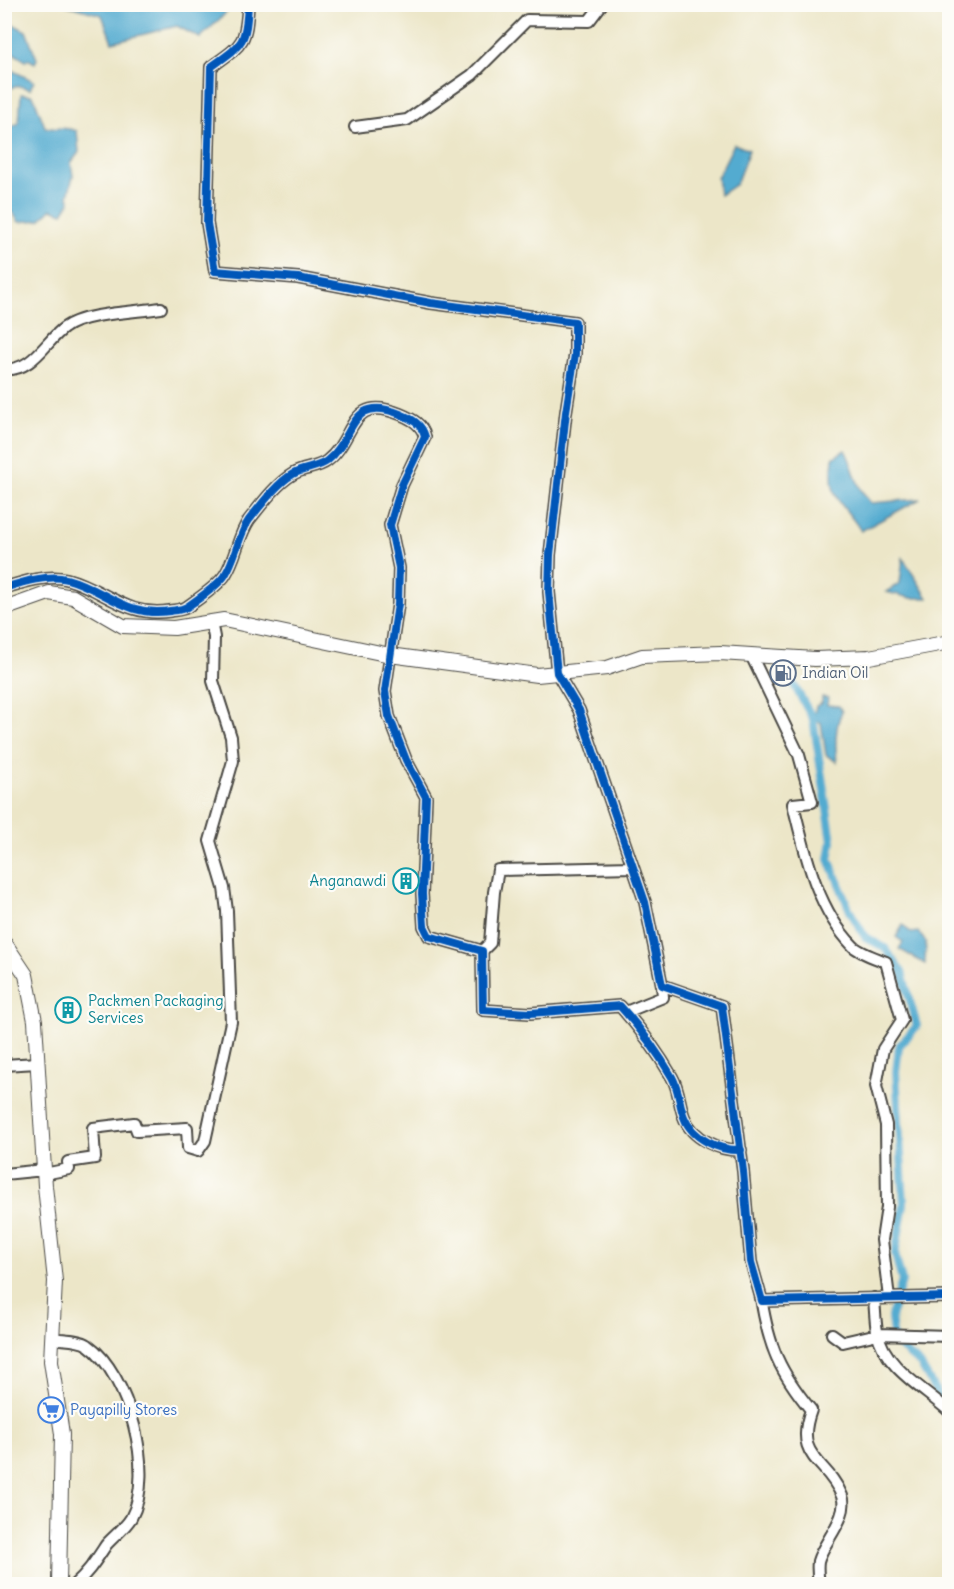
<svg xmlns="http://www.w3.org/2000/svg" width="954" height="1589" viewBox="0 0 954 1589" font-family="Delius,sans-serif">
<rect width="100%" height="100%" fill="#fdfcf7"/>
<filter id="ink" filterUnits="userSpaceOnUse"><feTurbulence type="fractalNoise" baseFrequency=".0167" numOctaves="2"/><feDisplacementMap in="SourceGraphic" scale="12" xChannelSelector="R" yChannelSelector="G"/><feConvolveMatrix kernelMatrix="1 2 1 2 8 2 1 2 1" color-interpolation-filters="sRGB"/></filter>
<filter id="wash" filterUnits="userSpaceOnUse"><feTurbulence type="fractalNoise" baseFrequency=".008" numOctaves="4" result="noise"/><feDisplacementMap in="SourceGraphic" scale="24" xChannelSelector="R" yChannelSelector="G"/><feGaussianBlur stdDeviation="1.35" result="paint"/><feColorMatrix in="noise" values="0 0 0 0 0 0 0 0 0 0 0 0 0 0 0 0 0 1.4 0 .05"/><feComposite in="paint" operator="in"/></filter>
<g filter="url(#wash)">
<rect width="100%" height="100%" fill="#ece6c8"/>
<!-- water -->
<path fill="#53abd0" stroke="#3f6b7e" stroke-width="1.5" d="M66 5H229L228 11 200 38 177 26 112 42 102 15Z
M5 20 26 31 37 59 35 63 28 59 26 61 5 48Z
M5 67 34 81 30 89 19 86 5 89Z
M21 94 33 95 45 127C59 131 61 125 77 131L79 152 71 163 73 176 68 196 70 202 63 213 51 209 40 220 19 222 12 212 5 211 4 159 8 128 19 123Z
M734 144 749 150 736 184 720 195 717 178Z
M845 450C856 470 854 485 871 503L920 499 861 531C841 499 828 502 833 458Z
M903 558 928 598H911L886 592 900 583Z
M822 697 828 698 827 705 839 706 842 712C835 725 835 747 837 762L826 755 821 723 813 719 816 706 822 703Z
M903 925 911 933 918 932 926 942 925 964 899 949 903 942 896 937Z"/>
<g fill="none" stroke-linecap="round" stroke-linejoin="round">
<!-- canal -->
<path stroke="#53abd0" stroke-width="8" d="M790 678 813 719 832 841 829 859 850 911 865 937 885 948 902 972 917 1026 899 1046 896 1072 904 1204 895 1254 902 1281 891 1317 894 1342 920 1364 944 1405"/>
</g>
</g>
<g filter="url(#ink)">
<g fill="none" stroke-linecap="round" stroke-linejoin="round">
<!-- minor casing -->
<g stroke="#484743" stroke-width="14">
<path id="minor" d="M248 4C246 44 243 44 211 67L207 223 215 271 298 278 431 303 575 322V354L566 412 550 555 549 592 557 673 579 710 645 902 662 985 722 1006 743 1171 751 1262 762 1301 950 1297
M355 127 407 120 472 75 527 20 589 21 602 4
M4 369C32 372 46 341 64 328 83 313 136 312 161 308
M4 588C23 582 48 574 67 579 105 589 126 618 170 611 176 610 182 610 187 607 198 599 218 586 225 575 236 558 238 536 249 520 261 505 276 484 293 474 303 468 318 468 327 461 356 439 348 393 400 414 412 419 422 424 425 437L402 485 390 525 399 568 398 604 385 691 389 716 406 760 426 797 422 894 424 926 429 936 482 951 483 1010 530 1013 620 1006C640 1028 657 1051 672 1077 679 1089 679 1104 684 1117 692 1139 720 1151 741 1150
M751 655 799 755 812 802 793 804C805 852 816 908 853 946 860 953 876 958 886 962L902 1020 883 1049 876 1086 886 1125 887 1207 882 1240 889 1298
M482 951 490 943 494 892 498 870 633 867
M626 1012 663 997 662 985
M4 1065 37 1063
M4 1174 44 1170
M44 1174 69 1169 68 1162 95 1158 93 1128 134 1123 137 1131 187 1128 188 1148 198 1151 205 1141 231 1022 227 911 224 888 210 841 233 761 231 737 213 681 214 637 211 622
M761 1298C769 1347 779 1371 811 1410 793 1459 827 1459 842 1496 850 1516 823 1542 818 1561 817 1568 818 1577 819 1584
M874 1298C875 1309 875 1320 877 1331 884 1368 924 1388 950 1412
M832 1334 843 1342 878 1334 950 1336
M52 1338C62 1340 79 1339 88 1345 128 1373 156 1473 131 1518 125 1528 114 1536 106 1545 96 1560 88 1573 75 1584"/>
</g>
<!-- major casing -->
<g stroke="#484743" stroke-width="16">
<path id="major" d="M4 609 49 593 73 597 123 626 174 628 224 620 390 655 537 675 607 668 642 656 720 653 815 659 869 657 950 642
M4 942 26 975 35 1021 45 1186 55 1281 51 1361 62 1434 59 1584"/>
</g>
<!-- minor -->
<use href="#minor" stroke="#fff" stroke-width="10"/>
<!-- major -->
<use href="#major" stroke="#fff" stroke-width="14"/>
<!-- cycleway casing -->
<g stroke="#fdfcf7" stroke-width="11">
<path id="cycleway" d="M248 4C246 44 243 44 211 67L207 223 215 271 298 278 431 303 575 322V354L566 412 550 555 549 592 557 673 579 710 645 902 662 985 722 1006 743 1171 751 1262 762 1301 950 1297
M4 588C23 582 48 574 67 579 105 589 126 618 170 611 176 610 182 610 187 607 198 599 218 586 225 575 236 558 238 536 249 520 261 505 276 484 293 474 303 468 318 468 327 461 356 439 348 393 400 414 412 419 422 424 425 437L402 485 390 525 399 568 398 604 385 691 389 716 406 760 426 797 422 894 424 926 429 936 482 951 483 1010 530 1013 620 1006C640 1028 657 1051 672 1077 679 1089 679 1104 684 1117 692 1139 720 1151 741 1150"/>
</g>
<!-- cycleway -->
<use href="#cycleway" stroke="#0057b8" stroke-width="8"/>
</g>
</g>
<!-- icons -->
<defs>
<g id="fuel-ring" transform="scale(1.35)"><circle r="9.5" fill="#fdfcf7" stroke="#5c6f8a" stroke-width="1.5"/><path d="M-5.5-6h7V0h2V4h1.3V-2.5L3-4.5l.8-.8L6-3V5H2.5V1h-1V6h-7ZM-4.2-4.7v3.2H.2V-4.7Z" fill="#5c6f8a"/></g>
<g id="building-ring" transform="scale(1.35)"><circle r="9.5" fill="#fdfcf7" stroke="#0f9aa8" stroke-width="1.5"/><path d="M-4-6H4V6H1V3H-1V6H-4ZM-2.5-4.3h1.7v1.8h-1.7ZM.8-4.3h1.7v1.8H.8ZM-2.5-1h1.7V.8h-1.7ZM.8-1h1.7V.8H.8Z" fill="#0f9aa8"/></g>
<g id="supermarket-ring" transform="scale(1.35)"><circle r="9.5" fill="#fdfcf7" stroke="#3f7fe0" stroke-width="1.5"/><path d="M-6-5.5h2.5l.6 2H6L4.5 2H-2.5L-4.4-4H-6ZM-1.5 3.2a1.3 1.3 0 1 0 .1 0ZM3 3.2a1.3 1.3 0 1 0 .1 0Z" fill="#3f7fe0"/></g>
</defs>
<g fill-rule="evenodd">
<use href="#fuel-ring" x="783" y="673"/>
<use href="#building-ring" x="406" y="881"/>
<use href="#building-ring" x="68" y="1010"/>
<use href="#supermarket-ring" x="51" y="1410"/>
</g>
<g text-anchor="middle" stroke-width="4.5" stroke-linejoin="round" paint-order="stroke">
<!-- service labels -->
<g font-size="15" fill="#4e5e75" stroke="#fdfcf7" text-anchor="start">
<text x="802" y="678">Indian Oil</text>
</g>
<!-- culture labels -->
<g font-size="15" fill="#0d838f" stroke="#fdfcf7" text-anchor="end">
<text x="386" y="886">Anganawdi</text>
<text x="88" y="1006" text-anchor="start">Packmen Packaging<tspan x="88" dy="17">Services</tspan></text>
</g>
<!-- shop labels -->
<g font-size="15" fill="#366cbe" stroke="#fdfcf7" text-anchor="start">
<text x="70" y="1415">Payapilly Stores</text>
</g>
</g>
<!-- margin -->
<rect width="954" height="1589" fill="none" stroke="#fdfcf7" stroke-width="24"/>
</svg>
